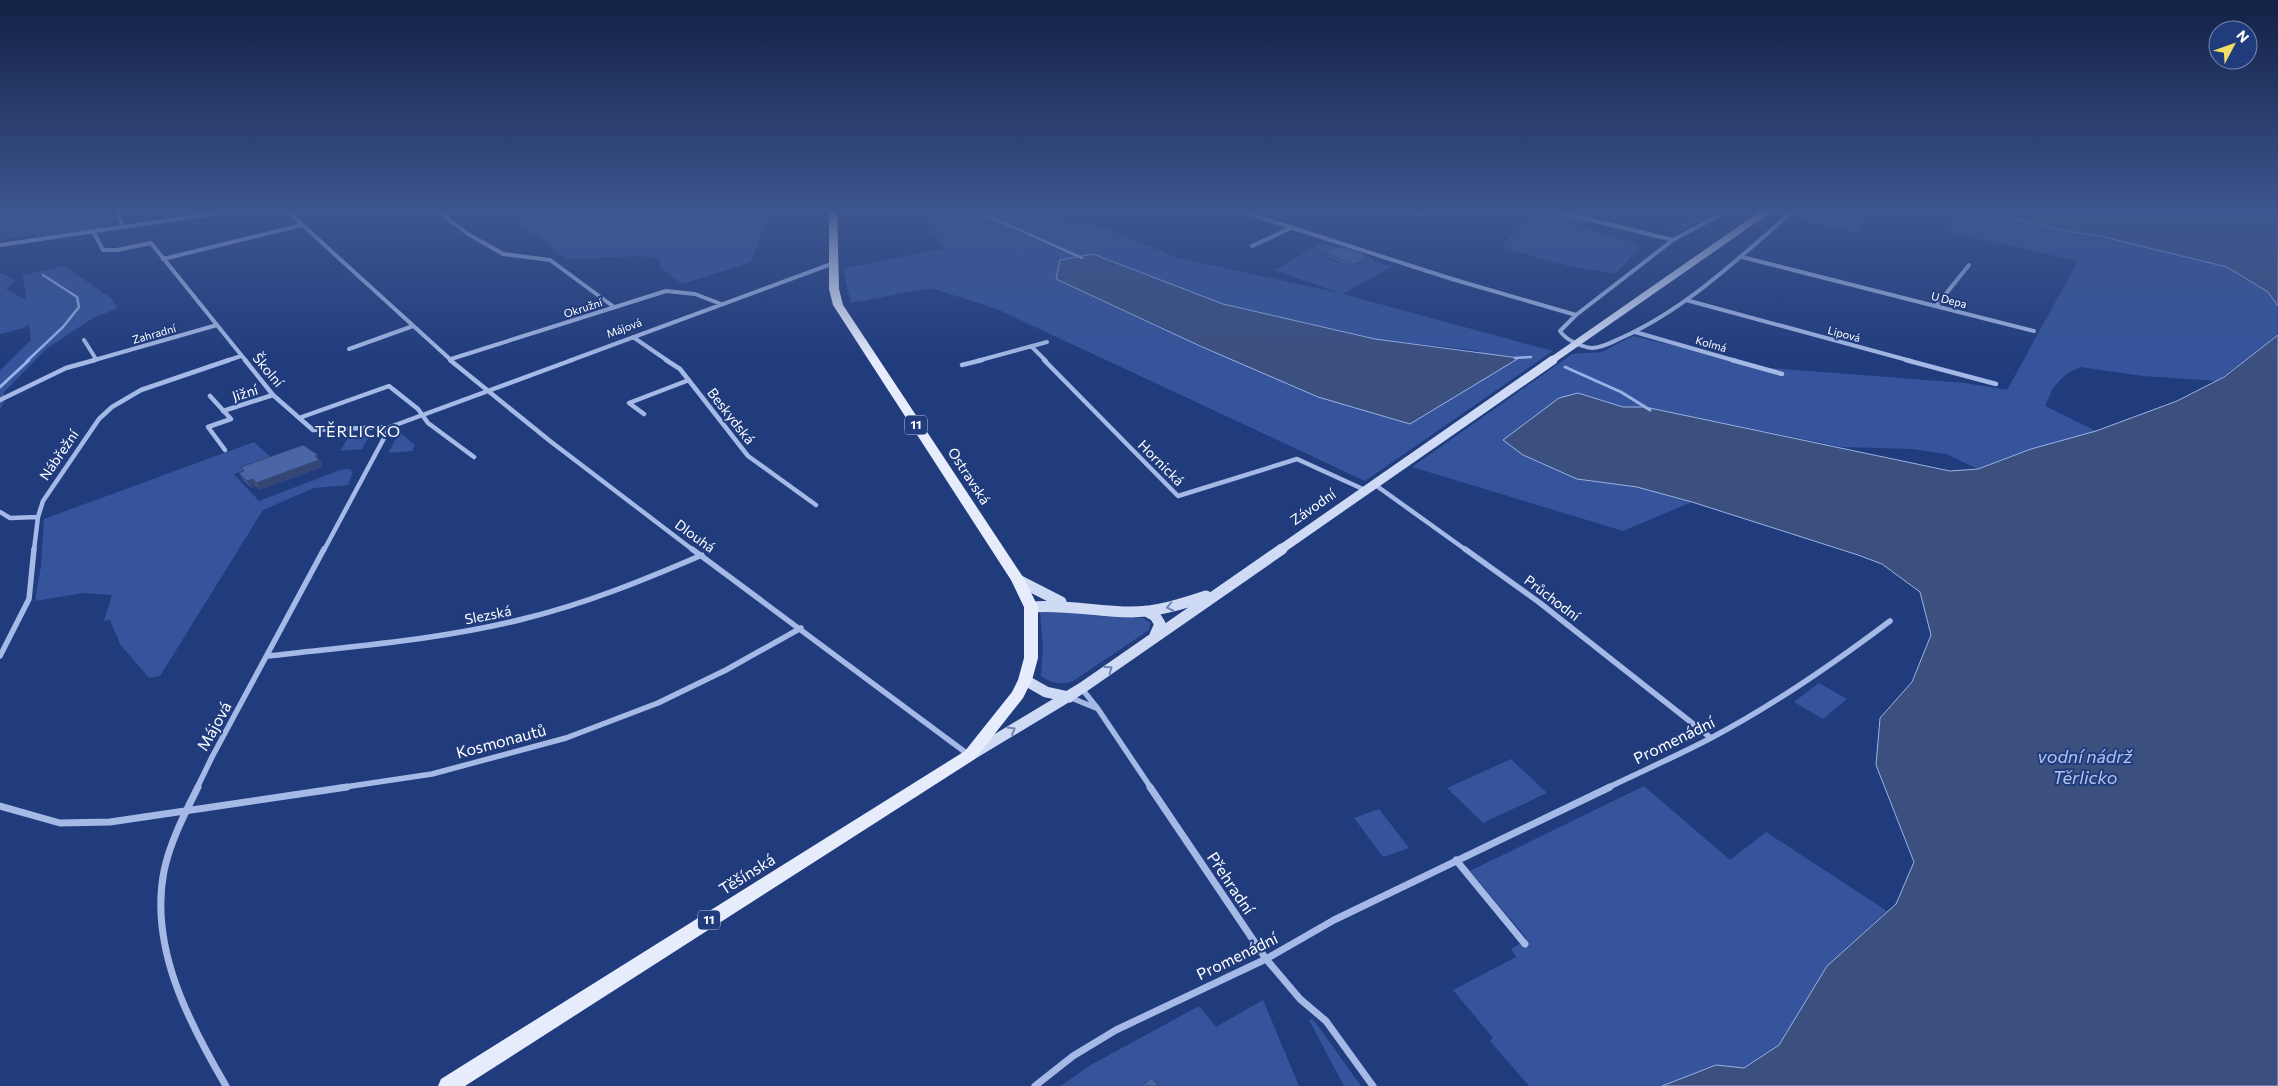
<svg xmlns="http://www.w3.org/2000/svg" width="2278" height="1086" viewBox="0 0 2278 1086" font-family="Commissioner,sans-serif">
<rect width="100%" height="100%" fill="#213c7d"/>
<!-- green -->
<path fill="#35549b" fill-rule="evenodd" d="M37 210H109L114 220 109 227 36 237V234L0 240V216Z
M504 210H770L751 262 682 284 660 267V259L641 256 566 259Z
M914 210H1042L1059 217 1106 228 1178 258 1339 293 1275 270 1321 243 1338 248 1320 255 1337 263 1341 261 1342 263 1354 267 1368 256 1372 257 1371 259 1375 261 1374 262 1392 266 1343 294 1553 351 1365 481 997 309 931 288 851 303 843 269 945 248ZM1093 254 1223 304 1375 339 1479 351 1410 424 1380 414Z
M1705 210H1721L1675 234 1667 230Z
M1802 210H1889L1873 212 1860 210 1869 214 1857 233 1796 219Z
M1914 210H1973L2063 230 2104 237 2227 267 2269 292 2278 306V335L2217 381 2143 376 2080 367 2065 375 2053 388 2045 406 2096 431 2031 449 1978 469 1946 454 1912 449 1842 447 1645 407H1623L1578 393 1637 487 1692 502 1623 531 1412 467 1572 354 1602 352 1633 336 1770 368 1965 383 2007 390 2078 261 1943 231 1950 219Z
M1539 211 1548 212 1590 222 1578 226 1635 243 1640 248 1617 272 1612 273 1569 266 1505 248 1503 243Z
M64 266 111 298 118 308 93 318 46 349 4 392V403L0 409V370L31 340 29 324 24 328 0 334V273L12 278 15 282 6 289 26 300 23 275Z
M371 433 362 449 340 451 349 436Z
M401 433 415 445 412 451 388 453 397 437H393Z
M254 442 273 459 234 474 259 501 340 470 348 469 353 471 348 485 314 488 263 510 160 676 149 678 120 644 110 620 104 621 112 595 84 593 35 601 41 566 44 519Z
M1048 608 1096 616 1143 618 1151 623 1149 630 1073 681C1060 685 1053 684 1041 676L1043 648 1040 612Z
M1819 683 1847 699 1823 719 1794 702Z
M1511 759 1547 793 1483 823 1447 788Z
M1644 786 1730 860 1766 832 1887 911 1827 966 1779 1045 1744 1068 1716 1065 1662 1086H1529L1490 1041 1493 1038 1453 990 1516 957 1511 949 1527 939 1470 871Z
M1379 809 1409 848 1383 857 1354 818Z
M1263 1000 1299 1086H1061L1089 1066 1199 1006 1216 1027Z
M1312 1019 1315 1022 1361 1086H1344L1309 1020Z"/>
<!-- water -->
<path fill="#3c5080" stroke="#99b2e7" d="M1973 210H2259L2278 214V306L2268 292 2227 267 2104 237 2063 230Z
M1093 254 1223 304 1375 339 1519 358 1410 424 1318 397 1200 346 1056 279 1060 260Z
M2278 335V1086H1662L1716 1065 1744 1068 1779 1045 1827 966 1896 904 1914 862 1876 765 1880 718 1912 682 1931 635 1920 592 1882 564 1858 555 1692 502 1637 487 1577 479 1523 455 1503 440 1559 398 1578 393 1623 407H1645L1950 471 1978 469 2031 449 2096 431 2177 401 2224 377Z"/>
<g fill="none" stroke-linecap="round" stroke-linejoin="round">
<!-- stream-far1 -->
<path stroke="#99b2e7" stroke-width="2.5" d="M975 210 1082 258
M1515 358 1531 357
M27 361 63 327 79 307 77 297 43 275"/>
<!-- stream -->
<path stroke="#99b2e7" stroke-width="3" d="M1565 367 1621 392 1650 410
M0 387 29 360"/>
<!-- street-far3 -->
<path stroke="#a5b9e6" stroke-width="4" d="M116 210 123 226
M286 210 452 361
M436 210 468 234 503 254 550 260 614 307
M1237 210 1452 279 1576 315
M1550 210 1673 240
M1729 210 1673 240 1576 315 1560 331C1566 340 1581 347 1592 348 1602 348 1612 342 1621 338 1686 309 1740 257 1794 210
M1418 215 1427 210
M96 231 94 233 103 250H117L151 243 246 361
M0 245 238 210
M1252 246 1291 228
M1742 257 2034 331
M163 259 302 225
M1686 300 1911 361
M1936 306 1969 265
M1635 332 1736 361
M633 337 668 361
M84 340 96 359
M1031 346 1046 361
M349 349 413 326
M451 359 666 291 695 294 721 304
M91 361 217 325
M226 361 241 356
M569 361 834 263
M977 361 1047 342"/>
<!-- street-far2 -->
<path stroke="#a5b9e6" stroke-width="4.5" d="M245 360 273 395 313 430 390 427
M450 360 550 441 693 550
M666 360 680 369 748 456 816 505
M1044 360 1178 496 1297 459 1365 490
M1732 360 1782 374
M1906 360 1996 384
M962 365 982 360
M210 396 231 419 208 427 225 450
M0 400 66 368 95 360
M223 411 273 395
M644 414 629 403 689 380
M299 418 389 386 418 409 428 423 474 457
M1374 484 1466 550
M0 512 10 518 38 517
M34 550 38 517 43 501 99 419 112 407 141 390 229 360
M324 550 390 427 572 360"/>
<!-- street-far1 -->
<path stroke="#a5b9e6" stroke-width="5.5" d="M692 549 969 755
M1465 549 1540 603 1711 738
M0 656 29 599 34 549
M268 656C353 646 440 640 523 619 585 604 644 580 702 555
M1082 689 1098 709 1151 788
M1069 697 1096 708
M197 788 212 757 324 549
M338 788 432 774 566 738 658 703 726 670 801 628
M1607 788C1642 771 1677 756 1711 738 1774 705 1833 664 1890 621"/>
<!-- street -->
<path stroke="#a5b9e6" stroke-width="7" d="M198 787C185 813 170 842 164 871 149 947 189 1023 226 1086
M1150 787 1266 959 1300 999 1326 1021 1373 1086
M0 806 60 823 110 822 347 787
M1456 860 1525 944
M1035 1086 1073 1056 1116 1030 1266 959 1334 920 1610 787"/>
<!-- secondary-far2 -->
<path stroke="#cfdaf5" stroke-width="7" d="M1551 361 1768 210"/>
<!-- secondary-far1 -->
<path stroke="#cfdaf5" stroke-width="9" d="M1280 550 1553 360"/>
<!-- secondary -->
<path stroke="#cfdaf5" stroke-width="11" d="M1018 580 1061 602
M1031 607C1065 604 1097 612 1131 612 1157 612 1182 604 1206 596
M1146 611 1155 616 1160 624 1155 635
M1025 680 1046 692 1069 697
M974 753 1082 688 1282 549"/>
<!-- primary -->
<path fill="#e7ecfd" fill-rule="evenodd" d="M829 210H837L839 289 843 305 1025 580 1038 607V658L1032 680 1023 698 975 759 465 1086H438L441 1079 965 751 1012 692 1018 680 1024 658V607L1011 580 833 305 829 289Z"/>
</g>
<!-- wall -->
<path fill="#40588f" d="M1325 253 1366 256 1368 257 1367 260 1354 267 1324 256Z
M321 462 322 467 260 490 256 486 251 488 243 480 239 473 243 471 241 467Z"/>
<!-- shaded-wall -->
<path fill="#344774" d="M1368 257 1367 260 1354 267 1355 264Z
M318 455 322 467 260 490 256 483Z
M253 479 256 486 251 488 247 481Z"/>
<!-- building -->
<path fill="#4a66a6" stroke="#344774" d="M1339 246 1366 254 1363 256 1368 257 1355 264 1325 253Z
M303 445 318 455 315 456 319 460 256 483 253 479 247 481 239 473 244 471 241 467Z
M1151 1078 1159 1086H1142Z"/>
<!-- one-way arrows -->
<defs><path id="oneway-chevron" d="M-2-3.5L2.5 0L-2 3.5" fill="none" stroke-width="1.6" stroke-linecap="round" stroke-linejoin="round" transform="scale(1.25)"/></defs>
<g stroke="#6f83b3">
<use href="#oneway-chevron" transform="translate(1170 607) rotate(168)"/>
<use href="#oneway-chevron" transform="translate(1109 669) rotate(-36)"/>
<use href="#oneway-chevron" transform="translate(1012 730) rotate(-31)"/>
</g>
<!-- sky -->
<linearGradient id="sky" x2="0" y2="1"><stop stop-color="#122145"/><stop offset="0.58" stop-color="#3d568f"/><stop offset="1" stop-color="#3d568f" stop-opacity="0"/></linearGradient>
<rect width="2278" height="362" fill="url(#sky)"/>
<g text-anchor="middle" stroke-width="4" stroke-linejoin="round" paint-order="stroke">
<!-- far-street labels -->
<g font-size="11" fill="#fff" stroke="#213c7d">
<text transform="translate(1949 300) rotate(14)" y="4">U Depa</text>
<text transform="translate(583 308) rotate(-18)" y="4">Okružní</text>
<text transform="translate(624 328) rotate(-20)" y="4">Májová</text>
<text transform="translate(154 334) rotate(-16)" y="4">Zahradní</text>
<text transform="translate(1844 334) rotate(15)" y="4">Lipová</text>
<text transform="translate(1711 344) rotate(16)" y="4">Kolmá</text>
</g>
<!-- shield labels -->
<g fill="#213c7d" stroke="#bcc4d8" stroke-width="1">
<rect x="905" y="415.5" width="22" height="19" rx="4"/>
<rect x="698" y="910.5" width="22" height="19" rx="4"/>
</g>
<g font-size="12" font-weight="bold" fill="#fff">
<text x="916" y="429">11</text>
<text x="709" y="924">11</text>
</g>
<!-- street labels -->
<g font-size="14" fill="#fff" stroke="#213c7d">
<text transform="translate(268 370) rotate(50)" y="5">Školní</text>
<text transform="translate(245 393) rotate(-17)" y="5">Jižní</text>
<text transform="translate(731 416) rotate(52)" y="5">Beskydská</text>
<text transform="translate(59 455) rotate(-56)" y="5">Nábřežní</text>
<text transform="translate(1161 463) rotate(45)" y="5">Hornická</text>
<text transform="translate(969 476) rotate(57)" y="5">Ostravská</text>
<text transform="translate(1313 507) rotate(-35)" y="5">Závodní</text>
<text transform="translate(695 536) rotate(36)" y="5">Dlouhá</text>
<text transform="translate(1552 598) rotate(37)" y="5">Průchodní</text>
<text transform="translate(488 615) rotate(-11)" y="5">Slezská</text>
</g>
<!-- quarter labels -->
<g font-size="16" letter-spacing="1" fill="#fff" stroke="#213c7d">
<text x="358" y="437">TĚRLICKO</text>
</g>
<!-- near-street labels -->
<g font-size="16" fill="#fff" stroke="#213c7d">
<text transform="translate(214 726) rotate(-61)" y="6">Májová</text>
<text transform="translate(1674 740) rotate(-26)" y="6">Promenádní</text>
<text transform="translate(501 741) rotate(-15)" y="6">Kosmonautů</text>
<text transform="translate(747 874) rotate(-32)" y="6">Těšínská</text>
<text transform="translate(1231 883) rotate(56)" y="6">Přehradní</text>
<text transform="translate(1237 956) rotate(-26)" y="6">Promenádní</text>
</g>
<!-- near-water labels -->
<g font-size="18" font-style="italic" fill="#b1c4ee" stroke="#213c7d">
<text x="2085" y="763">vodní nádrž<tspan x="2085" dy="21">Těrlicko</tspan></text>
</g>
</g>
<!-- north arrow -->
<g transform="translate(2233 45) rotate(49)"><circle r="24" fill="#213c7d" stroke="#7a8ab1"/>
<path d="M0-4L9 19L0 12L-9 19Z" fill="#f2de67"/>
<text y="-8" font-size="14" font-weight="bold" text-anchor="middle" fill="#ffffff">N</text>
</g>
</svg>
